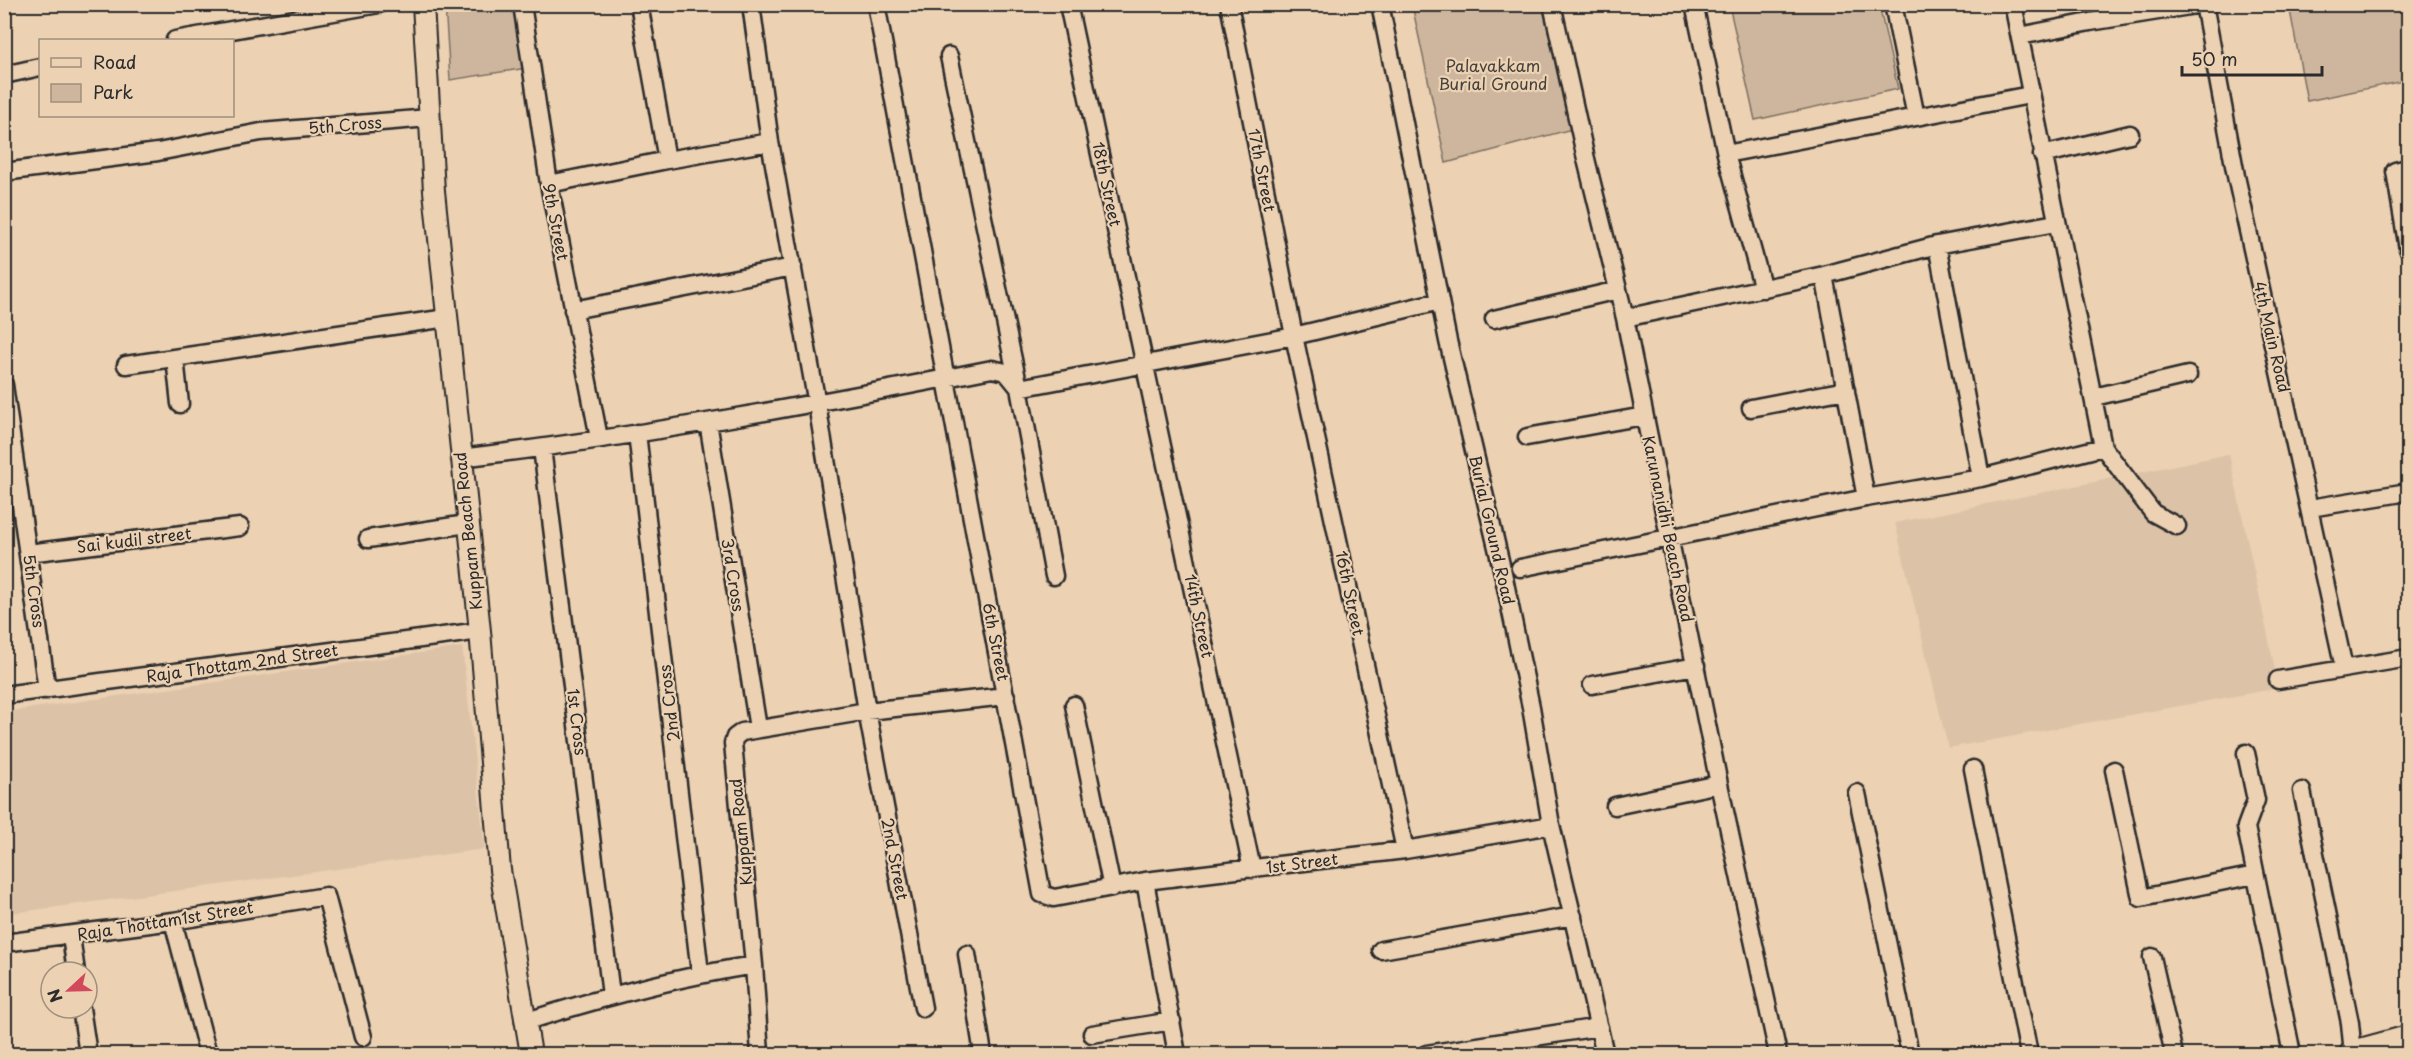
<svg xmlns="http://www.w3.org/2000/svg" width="2413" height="1059" viewBox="0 0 2413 1059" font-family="'Playpen Sans',sans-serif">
<rect width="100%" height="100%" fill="#ecd1b3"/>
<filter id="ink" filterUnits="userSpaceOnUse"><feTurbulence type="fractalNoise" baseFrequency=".0167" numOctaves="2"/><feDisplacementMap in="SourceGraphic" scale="12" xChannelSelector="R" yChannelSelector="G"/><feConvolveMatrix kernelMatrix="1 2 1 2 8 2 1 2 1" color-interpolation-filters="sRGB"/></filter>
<g filter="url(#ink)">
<!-- built -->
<path fill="#dcc3a8" d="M2229 454 2279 688 1948 748 1895 523Z
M462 647 485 849 5 914V712Z"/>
<!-- green -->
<path fill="#cdb69d" stroke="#7c7064" stroke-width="1.5" d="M445 5H518L527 68 450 80Z
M1412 5H1543L1572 129 1446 163Z
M1729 5H1879L1898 89 1755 120Z
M2289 5H2408V80L2307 101Z"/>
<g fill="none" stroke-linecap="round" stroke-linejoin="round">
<!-- minor casing -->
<g stroke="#2b2b2b" stroke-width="21">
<path id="minor" d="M522 4 549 184 599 438
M639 4 667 160
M751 4 770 142 817 404 867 711 923 1008
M876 4 1042 894 1054 898 1145 881 1405 850 1551 825
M1068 4 1252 869
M1229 4 1294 336 1405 850
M1380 4 1448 341 1503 573 1531 707 1551 825 1605 1054
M1552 4 1586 159 1625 318 1719 784 1778 1054
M1694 4 1726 154 1763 289
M2013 4 2103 447 2153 513 2177 526
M2204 4 2236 176 2344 668
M2020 36 2090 22 2202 4
M175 40 379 4
M949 56 1019 388 1054 576
M4 75 40 67
M1916 117 2030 95
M1726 154 1916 117 1893 4
M2042 155 2130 134
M2408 168 2395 171 2408 249
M4 172 158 152 261 132 429 118
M549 184 667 160 770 142
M1937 245 1981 478
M1824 275 1866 498
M573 310 793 267
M1625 318 1824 275 1937 245 2056 223
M1494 319 1618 290
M175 358 180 404
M126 365 447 318
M4 385 47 690
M2094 397 2188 375
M1751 408 1846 390
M708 422 758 728
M637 433 700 973
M1527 437 1644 416
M542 448 611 995
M460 458C638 437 815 404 992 369L1006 372 1019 388 1294 336 1440 301
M2310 508 2408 492
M368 539 467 524
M28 553 240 527
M1520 568 1866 498 1981 478 2103 447
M2278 680 2408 658
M1592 685 1696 666
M4 695 480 631
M1074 705 1112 888
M2246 753 2256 800 2246 827 2292 1054
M1973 769 2029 1054
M2114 770 2141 898 2255 875
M2302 791 2350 1023 2353 1054
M1857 793 1910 1054
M1615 806 1719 784
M1145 881 1177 1054
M173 921 208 1054
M71 936 76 972
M4 943 173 921 326 896 363 1037
M1381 950 1573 916
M967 954 983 1054
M2152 957 2174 1054
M754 965 760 1054
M81 1008 88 1054
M524 1022C600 998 676 977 754 965L733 743 735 737 742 732 867 711 1006 696
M1092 1034 1172 1021
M1426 1054 1599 1027"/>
</g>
<!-- tertiary casing -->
<g stroke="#2b2b2b" stroke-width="24">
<path id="tertiary" d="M423 4 434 191 480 631 500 870 531 1054"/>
</g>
<!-- primary casing -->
<g stroke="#2b2b2b" stroke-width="30">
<path id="primary" d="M2353 1054 2408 1039"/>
</g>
<!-- minor -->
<use href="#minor" stroke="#ecd1b3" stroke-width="16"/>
<!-- tertiary -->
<use href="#tertiary" stroke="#ecd1b3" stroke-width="20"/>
<!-- primary -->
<use href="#primary" stroke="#ecd1b3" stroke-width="26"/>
</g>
</g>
<g text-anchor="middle" stroke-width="4.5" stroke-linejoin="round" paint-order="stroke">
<!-- park labels -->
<g font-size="16" fill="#43403c" stroke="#ecd1b3">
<text x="1493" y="72">Palavakkam<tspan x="1493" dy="18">Burial Ground</tspan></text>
</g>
<!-- street labels -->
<g font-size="16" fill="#2b2b2b" stroke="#ecd1b3">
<text transform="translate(345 125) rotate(-5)" y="6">5th Cross</text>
<text transform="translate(1262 170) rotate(79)" y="6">17th Street</text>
<text transform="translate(1107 184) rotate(78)" y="6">18th Street</text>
<text transform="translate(556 222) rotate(79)" y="6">9th Street</text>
<text transform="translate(2272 337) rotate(77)" y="6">4th Main Road</text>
<text transform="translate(1668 529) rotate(78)" y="6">Karunanidhi Beach Road</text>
<text transform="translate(1492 530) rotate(77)" y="6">Burial Ground Road</text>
<text transform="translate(468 531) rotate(-96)" y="6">Kuppam Beach Road</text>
<text transform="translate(134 540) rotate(-7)" y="6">Sai kudil street</text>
<text transform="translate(733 575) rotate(81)" y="6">3rd Cross</text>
<text transform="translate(34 591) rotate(82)" y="6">5th Cross</text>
<text transform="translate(1350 593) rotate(78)" y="6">16th Street</text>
<text transform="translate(1199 616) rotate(78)" y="6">14th Street</text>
<text transform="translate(996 642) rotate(79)" y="6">6th Street</text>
<text transform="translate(242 663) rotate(-8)" y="6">Raja Thottam 2nd Street</text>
<text transform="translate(669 703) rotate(-97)" y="6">2nd Cross</text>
<text transform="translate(577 722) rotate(83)" y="6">1st Cross</text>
<text transform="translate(741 832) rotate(-96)" y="6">Kuppam Road</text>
<text transform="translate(895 859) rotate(79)" y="6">2nd Street</text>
<text transform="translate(1302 863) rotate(-7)" y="6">1st Street</text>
<text transform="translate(165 921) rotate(-9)" y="6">Raja Thottam1st Street</text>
</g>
</g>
<!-- margin -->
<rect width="2413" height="1059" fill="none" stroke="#ecd1b3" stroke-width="24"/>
<rect x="12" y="12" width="2389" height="1035" fill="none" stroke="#2b2b2b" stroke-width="2" filter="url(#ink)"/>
<!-- legend -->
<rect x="39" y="39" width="195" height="78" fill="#ecd1b3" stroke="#9f8f7d" stroke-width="1.5"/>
<rect x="51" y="58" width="30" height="9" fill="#ecd1b3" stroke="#9f8f7d" stroke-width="1.5"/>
<text x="93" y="69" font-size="18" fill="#2b2b2b">Road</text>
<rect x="51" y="84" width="30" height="18" fill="#cdb69d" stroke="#9f8f7d" stroke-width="1.5"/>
<text x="93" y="99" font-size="18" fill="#2b2b2b">Park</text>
<!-- north arrow -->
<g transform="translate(69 990) rotate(248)"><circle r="28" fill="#ecd1b3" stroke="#9f8f7d" stroke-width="1.5"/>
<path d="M0-4.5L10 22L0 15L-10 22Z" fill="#d1495b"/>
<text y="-9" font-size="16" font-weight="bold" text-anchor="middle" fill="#2b2b2b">N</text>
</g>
<!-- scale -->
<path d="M2182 66v9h140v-9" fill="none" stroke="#2b2b2b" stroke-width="3"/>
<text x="2191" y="66" font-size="18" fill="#2b2b2b" stroke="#ecd1b3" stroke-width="4.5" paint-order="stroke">50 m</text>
</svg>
